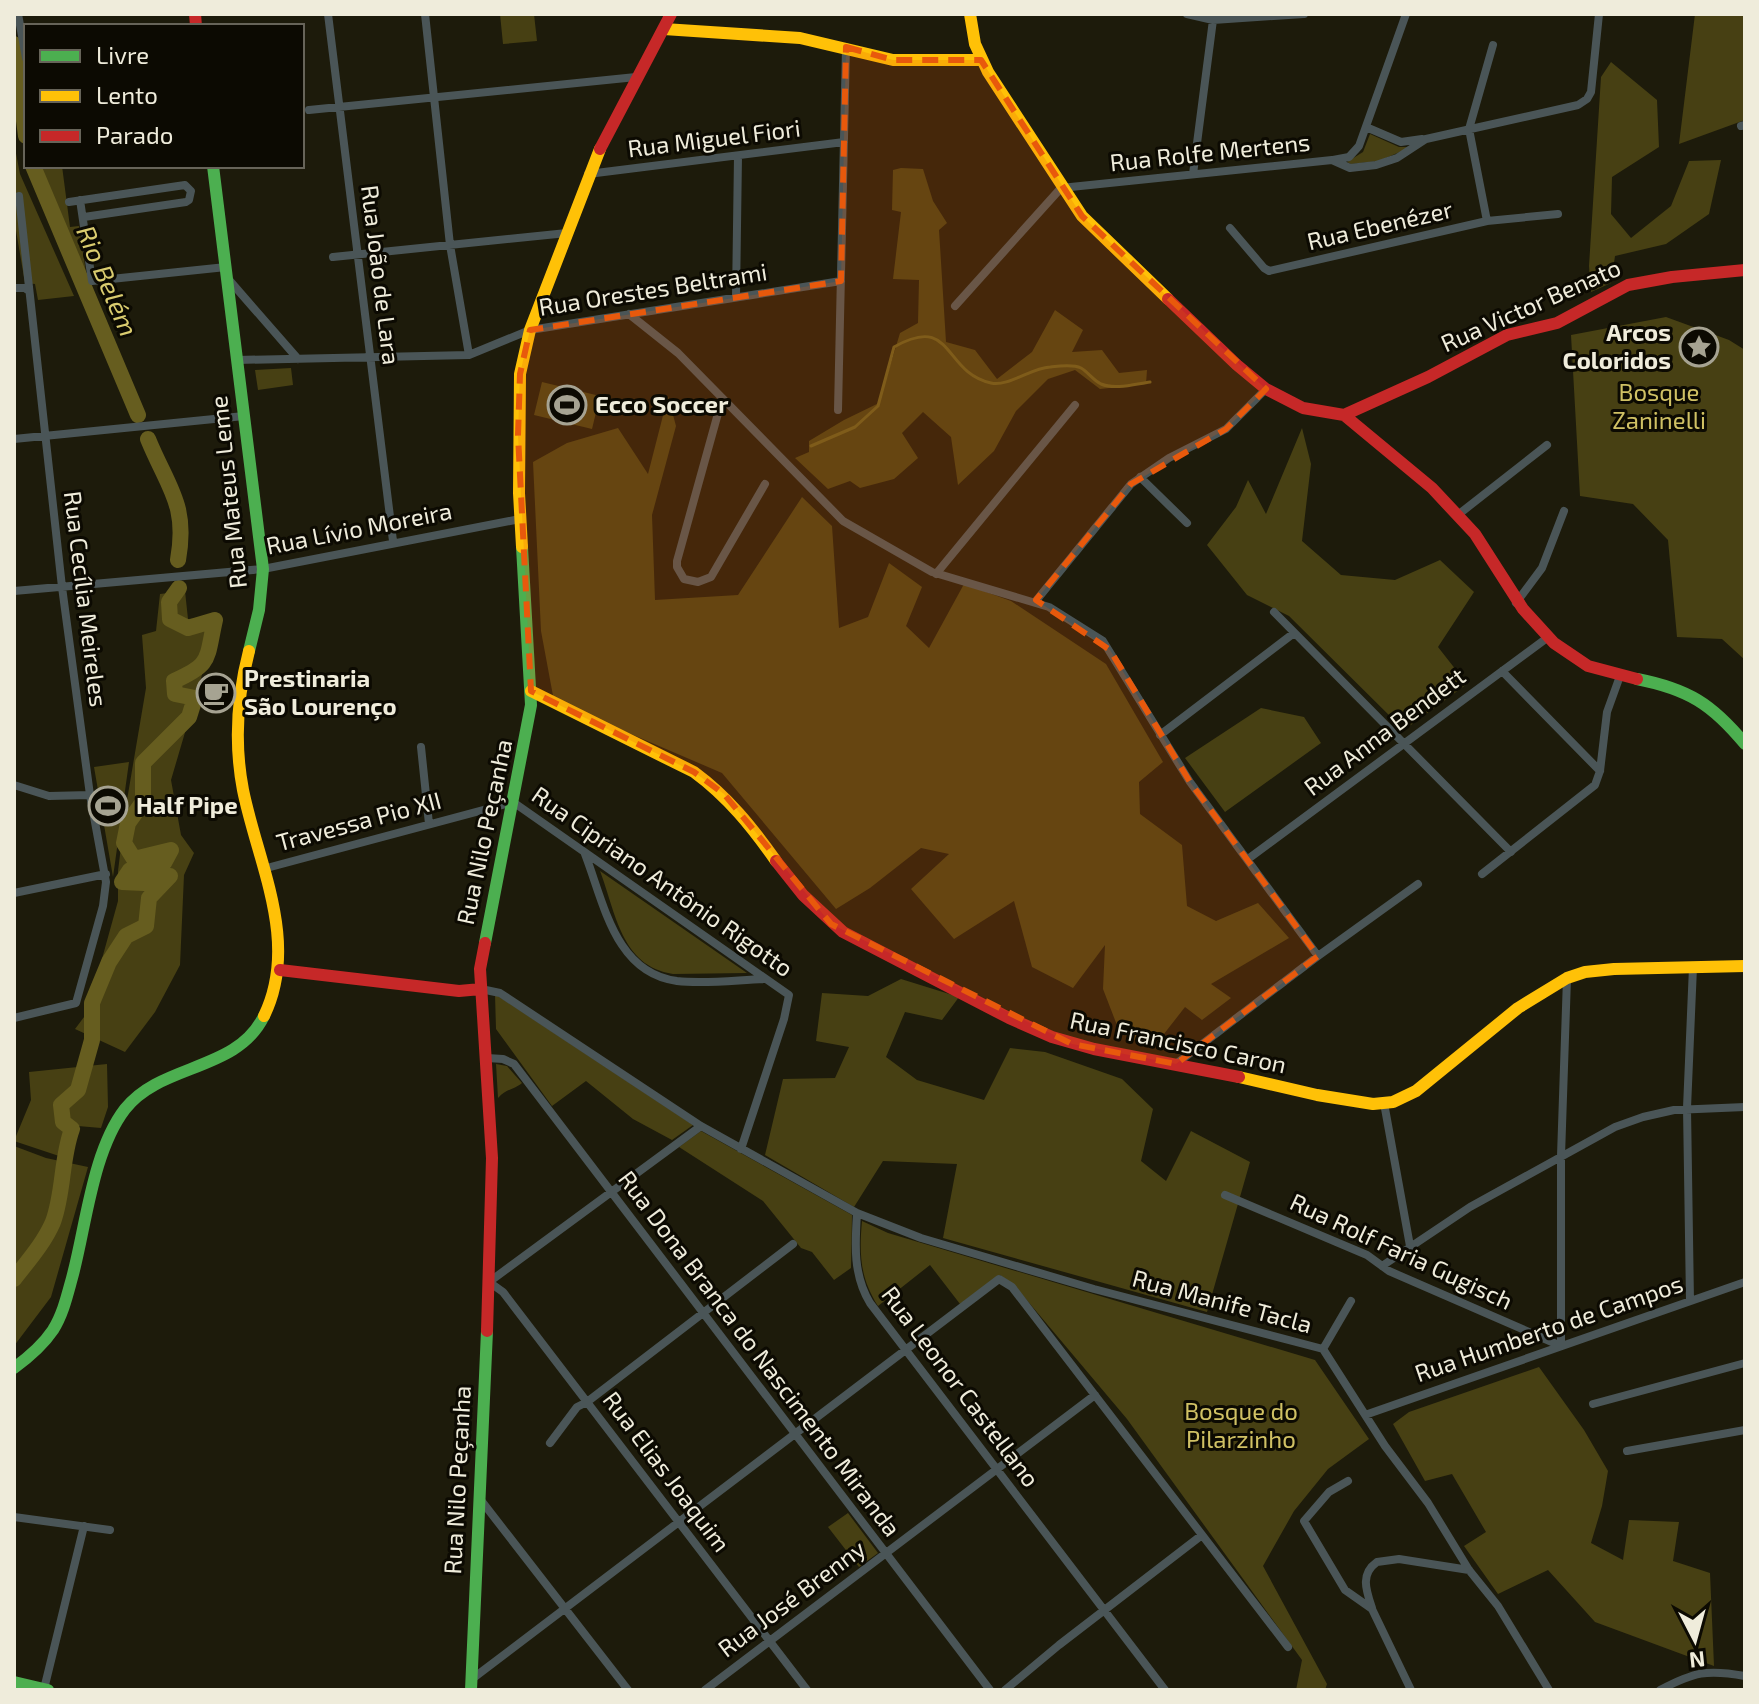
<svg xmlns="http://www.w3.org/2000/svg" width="1759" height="1704" viewBox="0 0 1759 1704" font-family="'Exo 2',sans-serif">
<rect width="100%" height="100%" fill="#1d1b0b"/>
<!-- green -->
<path fill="#474013" d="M500 14H534L537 41 503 44Z
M1695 14H1745V120L1679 144Z
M1611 62 1657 100 1659 147 1612 177 1611 214 1631 238 1671 206 1689 161 1721 160 1709 214 1666 244 1615 256 1611 283 1591 292 1589 266 1601 77Z
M1370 134 1399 147H1411L1379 161 1351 164 1347 162 1363 152Z
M14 143 20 174 74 296 38 300 35 284 25 283 14 219Z
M39 166H62L70 227 79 226 88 286Z
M901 168 923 169 933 201 947 223 939 230 946 342 975 350 997 379 1032 352 1055 310 1083 330 1072 352 1102 350 1119 373 1147 370 1146 384 1100 389 1075 370 1048 379 1016 411 994 451 958 485 951 437 923 412 902 433 918 458 894 479 860 488 850 481 828 489 795 458 809 452V441L844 420 879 403 900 333 918 323 919 280 893 279 901 212 892 210 893 170Z
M1666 317 1729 340 1745 350V660L1722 639 1677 637 1668 540 1633 504 1580 496 1571 335Z
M291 368 293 385 258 390 255 370Z
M542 382 600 396 592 429 534 415Z
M668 396 676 426 652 515 655 600 738 595 802 497 832 526 839 628 868 617 889 563 922 587 906 626 929 648 964 584 1011 601 1106 664 1163 762 1139 782 1140 814 1182 845 1187 906 1216 921 1258 903 1289 938 1211 984 1231 998 1202 1020 1185 1007 1153 1048 1120 1033 1103 989 1105 945 1073 988 1032 967 1014 901 954 939 911 889 949 854 921 848 870 888 836 909 722 773 554 701 541 631 533 462 567 443 618 428 648 474Z
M1302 428 1311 464 1302 541 1341 575 1395 580 1440 560 1474 592 1438 647 1467 684 1404 730 1289 616 1247 595 1207 545 1236 507 1248 480 1266 514Z
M185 591 188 619 219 617 171 780 181 835 194 853 184 875 180 965 155 1012 125 1052 75 1029 87 1013 118 901V871L126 806 146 688 142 635 156 631 160 594Z
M1261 708 1304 717 1321 743 1225 812 1185 758Z
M129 762 113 877 94 767Z
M600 871 747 973 673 974C621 966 616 913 600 871Z
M901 979 959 997 942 1020 905 1012 886 1057 917 1080 984 1100 1010 1048 1045 1052 1122 1079 1153 1109 1141 1161 1166 1181 1191 1131 1250 1162 1207 1312 943 1238 957 1164 883 1161 854 1207 765 1155 783 1079 835 1078 849 1047 816 1041 822 993 868 996Z
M495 994 693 1125 672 1140 633 1119 586 1081 552 1106 496 1029Z
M107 1064 108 1107 101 1128 78 1126 68 1159 14 1141 31 1100 29 1072Z
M496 1064 507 1066 522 1083C514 1090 507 1088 498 1098Z
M701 1131 852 1215 851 1268 834 1280 812 1252 801 1248 763 1201 679 1147Z
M14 1146 46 1158 88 1167 51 1297 14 1346Z
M862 1221 888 1233 1315 1360 1369 1439 1328 1469 1294 1511 1263 1566 1327 1684 1325 1690H1296L1302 1660 1127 1419 1015 1286 1000 1275 960 1304 930 1265 878 1306C860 1278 859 1254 862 1221Z
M1539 1367 1584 1430 1608 1471 1602 1506 1591 1543 1623 1560 1629 1520 1679 1522 1673 1561 1710 1573 1714 1666 1595 1622 1548 1570 1498 1594 1464 1546 1486 1532 1452 1474 1425 1481 1393 1424 1409 1412Z
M848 1513 878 1553 859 1567 828 1527Z"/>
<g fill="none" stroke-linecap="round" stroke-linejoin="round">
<!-- stream -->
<path stroke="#665d1f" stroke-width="3" d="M811 446 855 427 878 406 894 347C954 313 942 372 991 383 1008 387 1031 368 1050 367 1059 366 1073 364 1081 368 1088 372 1093 380 1101 384 1115 390 1135 384 1150 382"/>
<!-- river -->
<path stroke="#665d1f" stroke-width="16" d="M14 44 26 136
M33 166 138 415
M148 439C168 488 188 504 178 560
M14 1279C28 1261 44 1243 53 1222 64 1192 61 1159 72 1129L63 1122 61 1105 78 1090 92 1040V1003L109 962 126 936 146 926 149 898 170 876 144 883 122 882 130 870 164 863 171 850 134 859 124 843 128 823 143 802V763L189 717 195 698 175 694 174 681C212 664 206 660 215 620L188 628 170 619 169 602 179 588"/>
<!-- street -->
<path stroke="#4a5557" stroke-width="8" d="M18 14 26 58
M328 14 393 541
M425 14 450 245 469 355
M1187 14 1213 20 1304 14
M309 110 636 77
M1741 126 1745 125
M1366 127 1401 142 1422 139
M1333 160 1349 157 1359 146 1406 14
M588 174 844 142
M1193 174 1213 20
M80 200 92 281 226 267
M69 202 185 185 191 191 189 200 186 202 84 217
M1487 221 1469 129 1493 45
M1230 228 1264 268 1269 271 1487 221 1558 214
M333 257 567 233
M230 281 298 359
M14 288H25L29 291
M736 297 738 156
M955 306 1061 188 1332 160 1350 168 1376 165 1397 158 1426 139 1578 105 1587 99 1591 92 1599 14
M629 314 678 353 843 521 932 572 1049 607 1103 641 1190 782 1318 956
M237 360 469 355 530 330 841 281
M722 399 677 561V567L684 579 698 582 711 577 765 484
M838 410 846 47
M14 439 244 416
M1140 477 1187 523
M1459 514 1547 445
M936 574 1075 405
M14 591 263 569 520 519
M1035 602 1131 484 1169 458 1226 429 1266 389
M1516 603 1542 568 1564 511
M1274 612 1511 852
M1502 671 1600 771
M1160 735 1294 633
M421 747 429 824
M14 785 49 796 90 795
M585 854C604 903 615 973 677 981 706 984 736 980 764 979
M1248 859 1547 638
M263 869 513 802 789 995 784 1019 741 1149
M1482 874 1595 785 1600 771 1607 712 1620 676
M14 893 106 874
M481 989 500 993 701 1126 857 1213C855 1245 853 1275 870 1303L1165 1690
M14 1018 76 1003 103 906 106 882 90 795 62 587 19 196
M487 1058 503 1059 514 1064 990 1690
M1176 1064 1318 956 1418 884
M1384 1103 1410 1246
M701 1126 489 1282 503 1292 807 1690
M1225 1195 1367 1255 1389 1271 1561 1346V1156L1567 978
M857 1213 921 1238 1094 1289 1323 1349 1385 1446 1428 1503 1469 1570 1498 1606 1549 1690
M1382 1266 1470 1207 1615 1127 1643 1117 1674 1110 1745 1107
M1690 1301 1687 1108 1693 967
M1323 1349 1351 1301
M1593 1404 1745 1363
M1365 1415 1745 1282
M550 1443 577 1407 587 1402 793 1244
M1627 1451 1745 1430
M1348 1481 1329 1492 1304 1521 1345 1590 1372 1609 1411 1690
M480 1499 628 1690
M14 1517 110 1530
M1372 1608C1366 1590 1360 1574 1377 1562L1399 1559 1469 1570
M472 1679 999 1279 1012 1287 1288 1647
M44 1689 84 1526
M705 1690 1095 1395
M1005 1690 1059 1645 1202 1535
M1660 1690C1694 1672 1707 1669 1745 1676"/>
<!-- fast -->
<path stroke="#4caf50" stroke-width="12" d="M213 166 263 569 259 610 249 651
M1637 679C1688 689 1712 704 1745 744
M485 943 531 705 522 547
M14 1368C29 1357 43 1345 53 1330 63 1314 67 1296 72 1278 86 1227 92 1152 125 1109 161 1063 237 1072 264 1016
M14 1682 48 1690
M471 1690 487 1331"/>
<!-- slow -->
<path stroke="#ffc107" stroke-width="12" d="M970 14 975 44 988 72 1082 216 1168 299
M664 29 800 38 893 60H981
M522 547 519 493 520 374 530 330 600 149
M249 651C237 697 234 743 243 790 258 864 300 942 264 1016
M531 691 694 772C728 797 752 827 776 861
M1239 1077 1317 1095 1373 1104 1393 1102 1416 1091 1518 1008 1567 978 1585 972 1614 969 1745 966"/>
<!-- jam -->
<path stroke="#c62828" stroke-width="12" d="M195 14 196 26
M600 149 671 14
M1168 299 1237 365 1266 389 1303 408 1344 415 1432 488 1475 534 1523 609 1554 643 1588 666 1637 679
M1344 415 1428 377 1507 335 1557 323 1628 285 1672 277 1745 270
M776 861 803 895 843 932 1009 1018 1052 1037 1094 1049 1239 1077
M485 943 480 969 492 1158 487 1331
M280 970 459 991 481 989"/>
</g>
<!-- marked area -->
<path fill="#e8590c" fill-opacity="0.2" stroke="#e8590c" stroke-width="6" stroke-dasharray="16 10" stroke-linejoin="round" d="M846 47 893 60H981L1082 216 1266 389 1226 429 1131 484 1036 600 1110 650 1190 782 1318 956 1176 1064 1072 1044 831 924 724 794 694 772 531 691 518 435 520 374 530 330 841 281Z"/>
<!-- icons -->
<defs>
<g id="sight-ring" transform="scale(2)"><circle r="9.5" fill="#0c0a02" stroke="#a6a392" stroke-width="1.5"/><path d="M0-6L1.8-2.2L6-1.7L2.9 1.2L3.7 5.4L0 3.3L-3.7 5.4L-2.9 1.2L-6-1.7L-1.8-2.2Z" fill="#a6a392"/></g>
<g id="stadium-ring" transform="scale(2)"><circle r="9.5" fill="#0c0a02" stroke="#a6a392" stroke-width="1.5"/><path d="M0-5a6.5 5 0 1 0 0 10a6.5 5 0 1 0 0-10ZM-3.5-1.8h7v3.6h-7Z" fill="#a6a392"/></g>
<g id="cafe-ring" transform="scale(2)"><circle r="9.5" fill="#0c0a02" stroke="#a6a392" stroke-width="1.5"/><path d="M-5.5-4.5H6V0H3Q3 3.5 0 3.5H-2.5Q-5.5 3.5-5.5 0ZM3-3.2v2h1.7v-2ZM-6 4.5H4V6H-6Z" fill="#a6a392"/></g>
</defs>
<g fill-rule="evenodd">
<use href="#sight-ring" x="1699" y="347"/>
<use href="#stadium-ring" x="567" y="405"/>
<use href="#cafe-ring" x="216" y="693"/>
<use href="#stadium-ring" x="108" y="806"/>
</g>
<g text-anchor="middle" stroke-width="6" stroke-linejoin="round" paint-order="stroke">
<!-- street labels -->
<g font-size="24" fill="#efecdb" stroke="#0c0a02">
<text transform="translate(714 139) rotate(-7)" y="8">Rua Miguel Fiori</text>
<text transform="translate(1210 153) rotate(-6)" y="8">Rua Rolfe Mertens</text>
<text transform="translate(1380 226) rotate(-13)" y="8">Rua Ebenézer</text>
<text transform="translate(380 275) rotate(83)" y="8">Rua João de Lara</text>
<text transform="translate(653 290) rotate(-9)" y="8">Rua Orestes Beltrami</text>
<text transform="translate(1531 306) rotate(-24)" y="8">Rua Victor Benato</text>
<text transform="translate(229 492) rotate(-96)" y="8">Rua Mateus Leme</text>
<text transform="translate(359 529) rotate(-11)" y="8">Rua Lívio Moreira</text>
<text transform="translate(85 599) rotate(83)" y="8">Rua Cecília Meireles</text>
<text transform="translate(1385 732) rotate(-37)" y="8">Rua Anna Bendett</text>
<text transform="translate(359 822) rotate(-15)" y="8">Travessa Pio XII</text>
<text transform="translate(485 832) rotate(-78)" y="8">Rua Nilo Peçanha</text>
<text transform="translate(662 882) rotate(35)" y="8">Rua Cipriano Antônio Rigotto</text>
<text transform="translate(1178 1043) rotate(12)" y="8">Rua Francisco Caron</text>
<text transform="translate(1401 1252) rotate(25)" y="8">Rua Rolf Faria Gugisch</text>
<text transform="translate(1222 1302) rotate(15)" y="8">Rua Manife Tacla</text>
<text transform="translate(1549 1329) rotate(-19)" y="8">Rua Humberto de Campos</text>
<text transform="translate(759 1354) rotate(53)" y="8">Rua Dona Branca do Nascimento Miranda</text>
<text transform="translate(960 1387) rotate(53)" y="8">Rua Leonor Castellano</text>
<text transform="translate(666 1472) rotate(53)" y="8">Rua Elias Joaquim</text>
<text transform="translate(458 1480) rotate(-87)" y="8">Rua Nilo Peçanha</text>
<text transform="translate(792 1599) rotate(-37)" y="8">Rua José Brenny</text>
</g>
<!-- poi labels -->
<g font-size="24" font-weight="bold" fill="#efecdb" stroke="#0c0a02" text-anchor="start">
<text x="1671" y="341" text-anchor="end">Arcos<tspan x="1671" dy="28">Coloridos</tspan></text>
<text x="595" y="413">Ecco Soccer</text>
<text x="244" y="687">Prestinaria<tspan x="244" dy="28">São Lourenço</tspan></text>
<text x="136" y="814">Half Pipe</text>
</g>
<!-- park labels -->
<g font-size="24" fill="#d0c164" stroke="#0c0a02">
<text x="1659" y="401">Bosque<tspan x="1659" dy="28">Zaninelli</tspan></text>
<text x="1241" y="1420">Bosque do<tspan x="1241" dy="28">Pilarzinho</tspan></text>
</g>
<!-- water labels -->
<g font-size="26" font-style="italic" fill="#dacc6f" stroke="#0c0a02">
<text transform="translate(107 281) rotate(67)" y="9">Rio Belém</text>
</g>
</g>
<!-- border -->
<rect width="1759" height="1704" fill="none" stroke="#efecdb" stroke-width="32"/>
<!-- legend -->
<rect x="24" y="24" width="280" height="144" fill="#0c0a02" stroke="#676459" stroke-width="2"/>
<rect x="40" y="50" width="40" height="12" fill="#4caf50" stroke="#676459" stroke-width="2"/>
<text x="96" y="64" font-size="24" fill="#efecdb">Livre</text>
<rect x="40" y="90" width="40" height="12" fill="#ffc107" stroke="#676459" stroke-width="2"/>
<text x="96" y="104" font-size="24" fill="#efecdb">Lento</text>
<rect x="40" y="130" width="40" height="12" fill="#c62828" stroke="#676459" stroke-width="2"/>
<text x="96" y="144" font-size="24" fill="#efecdb">Parado</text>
<!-- north arrow -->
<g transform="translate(1695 1640) rotate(174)" stroke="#0c0a02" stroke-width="6" paint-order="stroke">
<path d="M0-6L14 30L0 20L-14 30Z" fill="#efecdb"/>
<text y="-12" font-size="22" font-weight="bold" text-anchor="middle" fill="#efecdb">N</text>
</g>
</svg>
